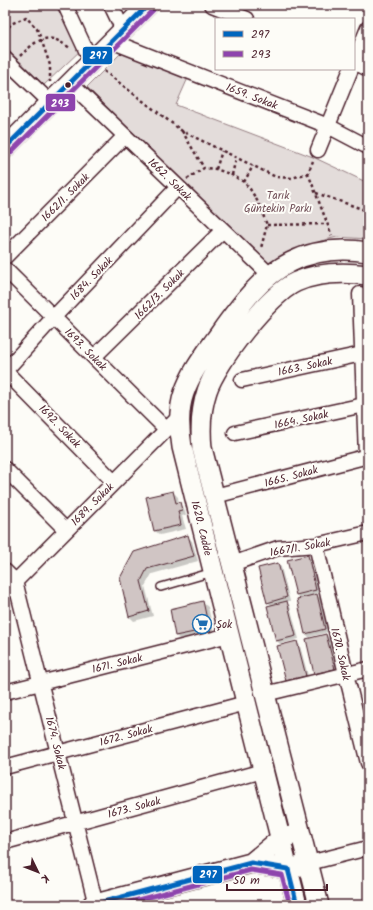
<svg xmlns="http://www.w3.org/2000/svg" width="373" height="910" viewBox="0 0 373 910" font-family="Kalam,sans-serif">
<rect width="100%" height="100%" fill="#fdfcf7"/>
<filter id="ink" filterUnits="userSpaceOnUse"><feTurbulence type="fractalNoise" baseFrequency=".025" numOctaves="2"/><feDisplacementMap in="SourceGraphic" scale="8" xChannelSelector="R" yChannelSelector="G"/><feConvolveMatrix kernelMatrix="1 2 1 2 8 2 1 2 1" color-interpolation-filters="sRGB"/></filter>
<g filter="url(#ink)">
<!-- green -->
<path fill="#e3dcda" stroke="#967e82" d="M5 5H61L82 49 44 85 5 47Z
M122 52 188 78 176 105 313 157 368 183V239L337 237 321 241 267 266 87 87Z"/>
<!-- shadow -->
<path fill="#0003" d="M173 492 178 497 179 504 184 508 186 515 182 516 186 529 160 535 155 531Z
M187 536 192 541 198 561 152 574 145 586 153 616 134 621 129 616 121 578Z
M307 556 311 559 319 593 315 594 320 598 328 632 309 637 306 634 301 599 297 595Z
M278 564 281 567 290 601H286L290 606 299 639 280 644 277 641 272 606 268 602Z
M203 603 208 607 214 633 181 641 176 636 171 610Z
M326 635 329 638 337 672 318 676 315 673Z
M297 642 300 646 309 679 290 684 287 680Z"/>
<!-- building -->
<path fill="#d0c5c4" stroke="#4a1f2b" d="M173 491 176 503 180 502 182 510 178 511 181 525 154 531 146 497Z
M188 535 194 556 147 569 141 581 149 611 129 617 120 578 134 552Z
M308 555 316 590 296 595 287 560Z
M278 563 287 597 267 603 258 568Z
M317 594 325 629 305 634 297 599Z
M203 601 209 629 175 636 170 609Z
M287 601 296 636 276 641 267 606Z
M326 634 335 669 314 674 306 639Z
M297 641 306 676 286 681 277 646Z"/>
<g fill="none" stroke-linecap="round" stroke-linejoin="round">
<!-- lane casing -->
<g stroke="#4a1f2b" stroke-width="10">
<path id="lane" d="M161 587 213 572"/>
</g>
<!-- street casing -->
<g stroke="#4a1f2b" stroke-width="17">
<path id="street" d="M65 5 91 61
M111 5 123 30
M212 5 247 19
M368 28 354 62 368 69
M111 41 328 126 368 147
M5 59 50 102
M70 83 270 275
M318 150 351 69
M5 257 125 136
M5 269 166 429
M360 294 366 456
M94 357 223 230
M5 371 54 317 178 187
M5 371 114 482
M242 380 362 354 368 355
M235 433 364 405 368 406
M5 469 66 530
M215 496 368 456
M316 545 346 674 368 763
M232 564 278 548 316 545 368 533
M5 571 15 581 96 905
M5 592 180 416
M5 692 229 635
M265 694 368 669
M5 767 246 703
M5 842 263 771
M309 863 368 848"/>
</g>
<!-- secondary casing -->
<g stroke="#4a1f2b" stroke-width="22">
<path id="secondary" d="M5 148 148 5
M251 863 280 839 290 836
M92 905 251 863 288 869 300 866
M297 905 182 447C179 429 178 410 184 393 191 373 203 357 215 340 236 311 258 278 291 262 315 250 342 248 368 252
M319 905 202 448C200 428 201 409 207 391 216 363 269 294 296 282 319 272 344 272 368 275"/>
</g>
<!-- path -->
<path stroke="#4a1f2b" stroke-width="2.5" stroke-dasharray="3 3" stroke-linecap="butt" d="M5 32 11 24 26 17 37 29 41 39 50 65V82
M20 56C24 52 28 49 32 45 48 34 55 38 70 48
M104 71 182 131 276 177 292 178 308 173 313 161
M182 131 204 168
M216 169 222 151
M308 173 332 236
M232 175 236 158
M187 179 204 168 216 169 232 175 244 182 250 189 258 202 267 225 261 248
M244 182 253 166
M316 193 368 211
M267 225 327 224"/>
<!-- lane -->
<use href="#lane" stroke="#fdfcf7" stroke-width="7"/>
<!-- street -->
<use href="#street" stroke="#fdfcf7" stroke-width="14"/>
<!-- secondary -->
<use href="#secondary" stroke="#fdfcf7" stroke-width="19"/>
<!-- bus-1 casing -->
<g stroke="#fdfcf7" stroke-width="8">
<path id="bus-1" d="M5 148 148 5
M92 905 251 863 288 869 297 905"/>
</g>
<!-- bus-2 casing -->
<g stroke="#fdfcf7" stroke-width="8">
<path id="bus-2" d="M10 153 153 10
M119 905 251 870 282 875 290 905"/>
</g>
<!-- bus-1 -->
<use href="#bus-1" stroke="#0065bd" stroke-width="5"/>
<!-- bus-2 -->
<use href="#bus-2" stroke="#8e44ad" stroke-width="5"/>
</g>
</g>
<!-- icons -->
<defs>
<g id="supermarket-ring" transform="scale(1)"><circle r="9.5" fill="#fdfcf7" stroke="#1f6fb2" stroke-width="1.5"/><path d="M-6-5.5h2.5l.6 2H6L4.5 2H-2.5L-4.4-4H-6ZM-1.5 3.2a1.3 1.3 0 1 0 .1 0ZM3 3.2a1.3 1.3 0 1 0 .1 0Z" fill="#1f6fb2"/></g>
</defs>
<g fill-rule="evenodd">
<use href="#supermarket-ring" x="202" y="624"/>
</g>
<!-- markers -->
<circle fill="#4a1f2b" stroke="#fdfcf7" stroke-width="1.5" cx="68" cy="85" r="3.5"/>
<g text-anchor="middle" stroke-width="4" stroke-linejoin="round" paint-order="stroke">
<!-- street labels -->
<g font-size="11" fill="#4a1f2b" stroke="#fdfcf7">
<text transform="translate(252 96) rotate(21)" y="4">1659. Sokak</text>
<text transform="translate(170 179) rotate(44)" y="4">1662. Sokak</text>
<text transform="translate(65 197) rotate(-45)" y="4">1662/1. Sokak</text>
<text transform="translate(91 278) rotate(-46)" y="4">1684. Sokak</text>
<text transform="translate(159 294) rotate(-45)" y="4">1662/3. Sokak</text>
<text transform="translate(86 349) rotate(45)" y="4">1693. Sokak</text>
<text transform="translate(305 366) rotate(-12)" y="4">1663. Sokak</text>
<text transform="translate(301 419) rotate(-12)" y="4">1664. Sokak</text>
<text transform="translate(60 426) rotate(46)" y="4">1692. Sokak</text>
<text transform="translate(291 476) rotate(-15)" y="4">1665. Sokak</text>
<text transform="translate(92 504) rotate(-45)" y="4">1689. Sokak</text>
<text transform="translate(202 528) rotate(76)" y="4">1620. Cadde</text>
<text transform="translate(300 547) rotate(-10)" y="4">1667/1. Sokak</text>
<text transform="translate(341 654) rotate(77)" y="4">1670. Sokak</text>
<text transform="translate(117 663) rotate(-14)" y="4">1671. Sokak</text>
<text transform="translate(126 735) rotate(-15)" y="4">1672. Sokak</text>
<text transform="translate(56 743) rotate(76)" y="4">1674. Sokak</text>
<text transform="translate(134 807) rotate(-15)" y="4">1673. Sokak</text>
</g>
<!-- park labels -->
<g font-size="11" fill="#704e57" stroke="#fdfcf7">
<text x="278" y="199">Tarık<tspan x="278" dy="13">Güntekin Parkı</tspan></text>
</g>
<!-- poi labels -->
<g font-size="11" fill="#4a1f2b" stroke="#fdfcf7" text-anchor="start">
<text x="216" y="628">Şok</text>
</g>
</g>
<g stroke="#fdfcf7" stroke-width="1.5">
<rect x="82" y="46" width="31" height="19" rx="4" fill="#0065bd"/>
<rect x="45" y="93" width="31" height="19" rx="4" fill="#8e44ad"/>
<rect x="192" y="865" width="31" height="19" rx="4" fill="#0065bd"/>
</g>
<g font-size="11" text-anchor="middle" font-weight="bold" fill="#fff">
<text x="98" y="59">297</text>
<text x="60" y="107">293</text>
<text x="208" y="878">297</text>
</g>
<!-- margin -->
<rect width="373" height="910" fill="none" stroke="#fdfcf7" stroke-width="20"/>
<rect x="10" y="10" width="353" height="890" fill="none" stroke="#4a1f2b" stroke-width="1.5" filter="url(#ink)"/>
<!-- legend -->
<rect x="215" y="18" width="140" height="52" fill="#fdfcf7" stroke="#b5a4a5"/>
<rect x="223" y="31" width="20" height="6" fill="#0065bd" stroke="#b5a4a5"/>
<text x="251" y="38" font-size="12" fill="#4a1f2b">297</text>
<rect x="223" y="51" width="20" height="6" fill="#8e44ad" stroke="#b5a4a5"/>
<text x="251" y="58" font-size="12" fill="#4a1f2b">293</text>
<!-- north arrow -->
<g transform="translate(38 872) rotate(133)" stroke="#fdfcf7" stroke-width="3" paint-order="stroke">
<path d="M0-3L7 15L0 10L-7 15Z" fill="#4a1f2b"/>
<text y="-6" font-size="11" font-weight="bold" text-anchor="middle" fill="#4a1f2b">K</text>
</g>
<!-- scale -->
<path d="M227 884v6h100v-6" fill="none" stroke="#4a1f2b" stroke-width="2"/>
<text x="233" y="884" font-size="12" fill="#4a1f2b" stroke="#fdfcf7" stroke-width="3" paint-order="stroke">50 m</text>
</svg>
